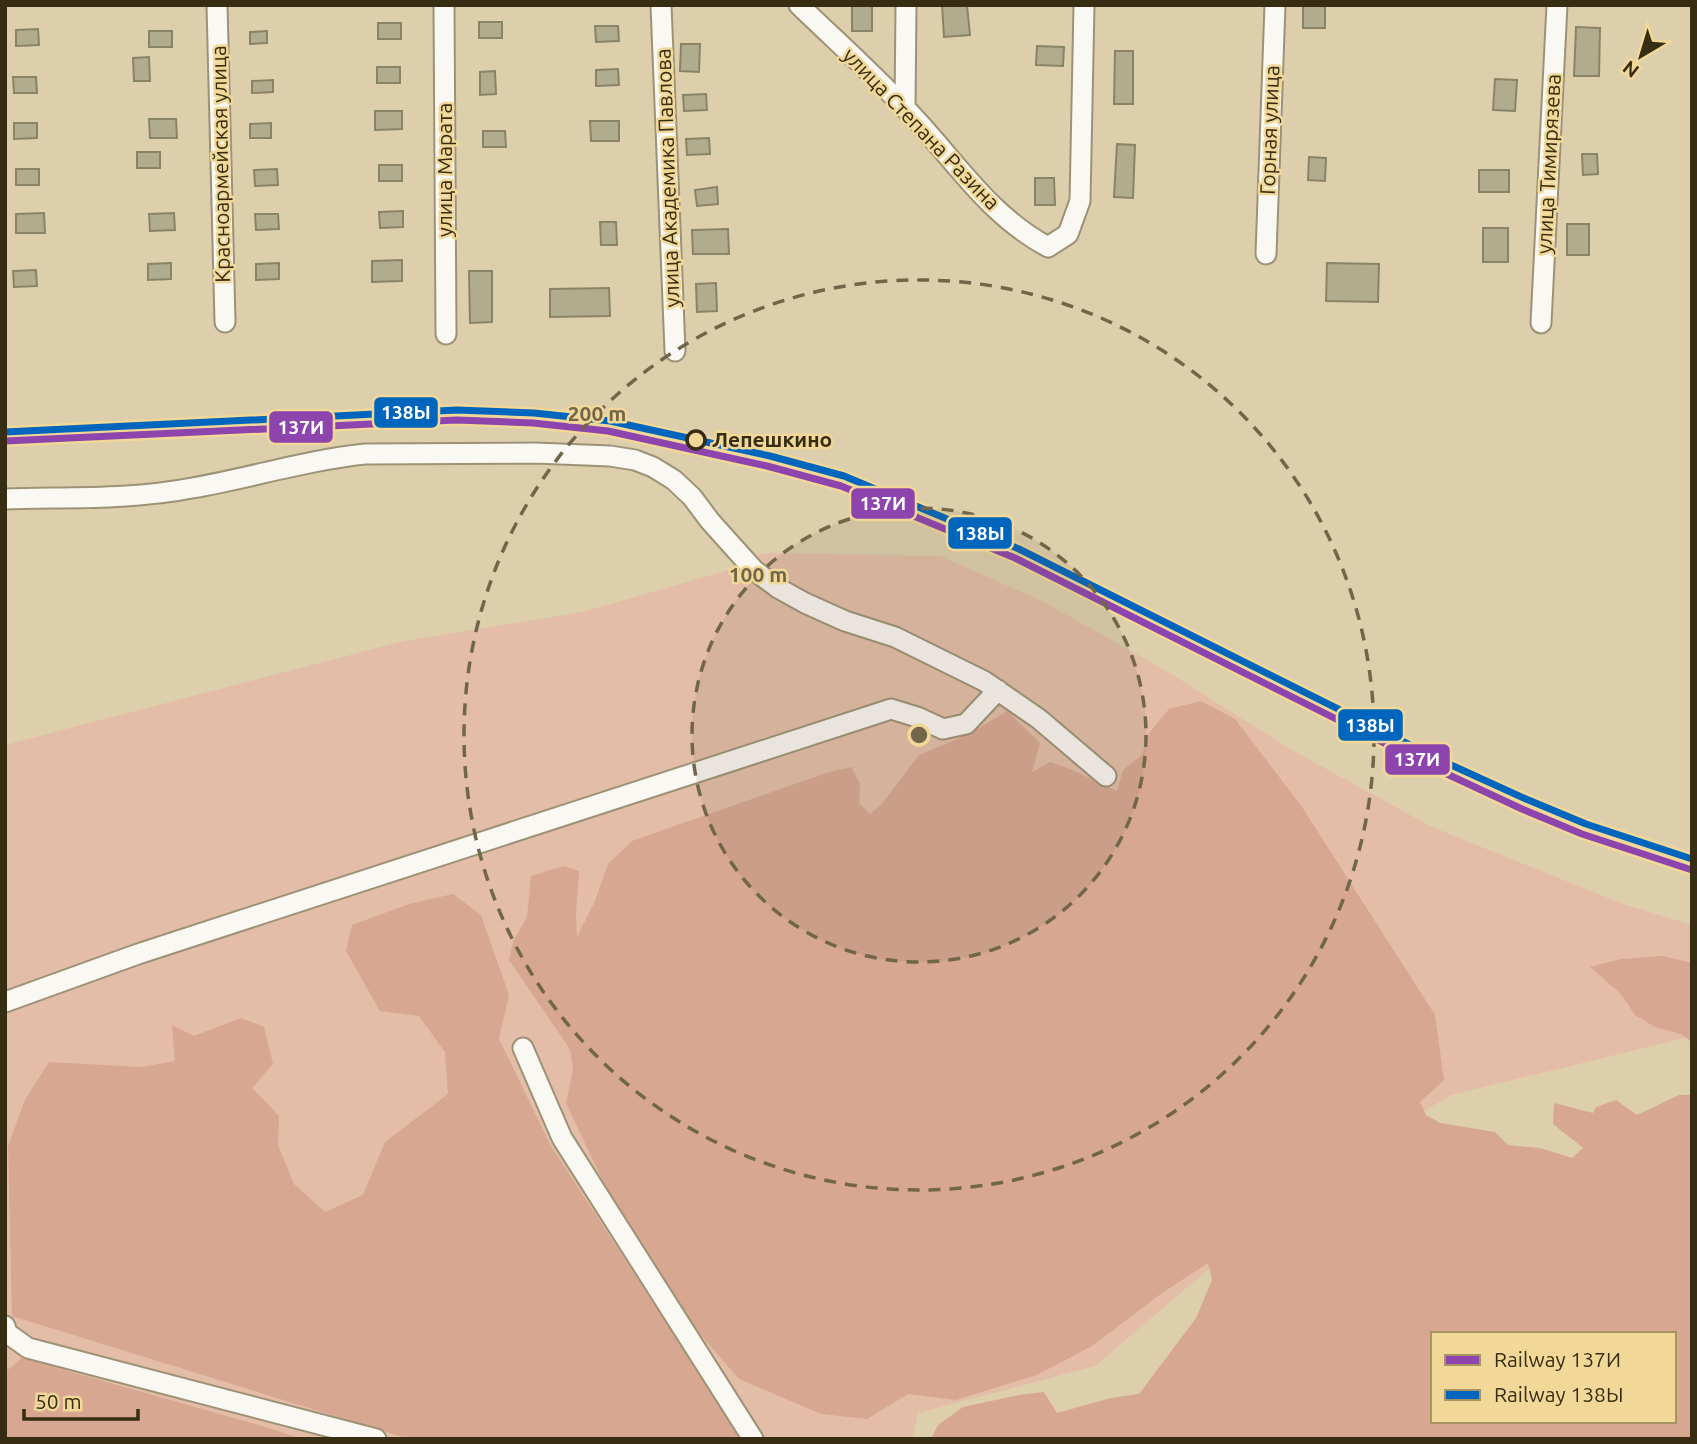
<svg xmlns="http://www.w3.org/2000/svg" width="1697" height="1444" viewBox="0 0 1697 1444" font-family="Ubuntu,sans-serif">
<rect width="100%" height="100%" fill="#ddcfac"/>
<!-- green -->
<path fill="#e3bda8" d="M763 553 940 556 1042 601 1168 672 1290 749 1432 827 1623 904 1692 925V1036L1451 1095 1325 1170 1095 1366 918 1413 912 1439H5V745L404 641 583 612 725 571Z"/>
<!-- forest -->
<path fill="#d7a791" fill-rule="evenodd" d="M1201 701 1235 719 1302 807 1435 1015 1444 1080 1420 1102 1426 1115 1440 1123 1495 1132 1508 1145 1540 1148 1572 1158 1583 1148 1553 1124 1554 1103 1593 1113 1596 1107 1616 1100 1637 1115 1679 1095H1692V1439H931L938 1425 963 1407 1019 1395 1044 1392 1057 1413 1111 1398 1139 1394 1196 1318 1212 1280 1208 1263 1162 1293 1092 1346 1037 1375 956 1400 908 1394 867 1419 821 1414 739 1379 683 1315 614 1205 566 1103 573 1070 570 1049 509 960 513 942 527 917 531 876 564 866 579 871 576 913 577 937 595 901 608 864 632 841 829 772 852 767 860 785 859 803 870 814 881 805 919 755 969 734 1007 711 1040 743 1032 772 1050 762 1070 769 1117 791 1123 770 1142 755 1149 733 1169 709ZM1433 1334H1674V1421H1433Z
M453 894 481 915 509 995 499 1039 551 1146 742 1439H409L12 1316 8 1146 25 1100 49 1062 141 1067 175 1061 172 1025 194 1036 241 1018 264 1027 273 1064 252 1088 279 1116 278 1145 294 1184 325 1212 363 1195 385 1142 448 1094 445 1052 419 1016 380 1011 346 951 352 925 409 904Z
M1663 956 1692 963V1042L1681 1034 1655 1027 1635 1015 1621 994 1590 967 1621 959Z
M22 1358 269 1428 302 1439H5V1367L9 1369Z"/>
<!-- building -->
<path fill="#b2ac8e" stroke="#8a8467" stroke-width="2" d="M852 5H872V31H852Z
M942 5H967L970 35 944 37Z
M1303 5H1325V28H1303Z
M479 22H502V38H479Z
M378 23H401V39H378Z
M595 26H618L619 41 596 42Z
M1576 27 1600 28 1599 76H1574Z
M38 29 39 45 16 46V30Z
M149 31H172V47H149Z
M267 31V43L250 44V32Z
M681 44H700L699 72 680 71Z
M1037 46 1064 47 1063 66 1036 65Z
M1115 51H1133V104H1114Z
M149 57 150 81H134L133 58Z
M377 67H400V83H377Z
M618 69 619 85 596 86V70Z
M495 71 496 94 480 95V72Z
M13 77H36L37 93H14Z
M1495 79 1517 80 1515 111 1493 110Z
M273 80V92L252 93V81Z
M706 94 707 110 684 111 683 95Z
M375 111H402V129L375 130Z
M149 119H176L177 138H150Z
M590 121H619V141H591Z
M14 123H37V138L14 139Z
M271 123V138H250V124Z
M483 131H505L506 147H483Z
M709 138 710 154 687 155 686 139Z
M1117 144 1135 145 1133 198 1114 197Z
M137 152H160V168H137Z
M1582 154H1597L1598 174 1583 175Z
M1309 157 1326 158 1325 181 1308 180Z
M379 165H402V181H379Z
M16 169H39V185H16Z
M277 169 278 185 255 186 254 170Z
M1479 170H1509V192H1479Z
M1035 178H1054L1055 205H1035Z
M717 187 718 204 697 206 695 190Z
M403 211V227L380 228 379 212Z
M44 213 45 233H16V214Z
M174 213 175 230 150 231 149 214Z
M255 214H278L279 229 256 230Z
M600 222H616L617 245H601Z
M1567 224H1589V255H1567Z
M1483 228H1508V262H1483Z
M728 229 729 254H693L692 230Z
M402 260V281L372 282V261Z
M171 263V279L148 280V264Z
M279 263V279L256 280V264Z
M1327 263 1379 264 1378 302 1326 301Z
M36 270 37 286 14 287 13 271Z
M469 271H492V322L470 323Z
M716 283 717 311 697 312 696 284Z
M609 288 610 316 550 317V289Z"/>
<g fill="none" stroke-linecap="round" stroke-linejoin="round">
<!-- minor casing -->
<g stroke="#9d9276" stroke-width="23">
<path id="minor" d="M217 5 225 322
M444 5 446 334
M661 5 675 351
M799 5C834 39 870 71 903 106 952 155 985 213 1048 247L1068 234 1080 201 1084 5
M905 107 906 5
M1266 254 1275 5
M1541 323 1557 5
M5 499C67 497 131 500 192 488 250 478 307 460 365 454L535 453 610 456 635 460 653 467 674 480 692 497 710 521 754 570 778 588 805 603 845 621 895 637 984 681 1039 719 1106 776
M5 1002 138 954 891 709 917 717 943 729 966 724 998 690
M523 1048 562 1138 753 1439
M5 1326 7 1333 28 1348 376 1439"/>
</g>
<!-- minor -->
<use href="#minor" stroke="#faf8f3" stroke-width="19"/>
<!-- rail-1 casing -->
<g stroke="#f1d898" stroke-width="12">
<path id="rail-1" d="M5 441 457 420 533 423 608 431 767 466 841 486 1015 558 1434 768 1522 809 1582 834 1692 870"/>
</g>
<!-- rail-2 casing -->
<g stroke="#f1d898" stroke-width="12">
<path id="rail-2" d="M5 432 457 410 534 413 610 421 770 456 844 476 1019 549 1438 759 1526 799 1586 824 1692 859"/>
</g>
<!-- rail-1 -->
<use href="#rail-1" stroke="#8e44ad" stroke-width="7"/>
<!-- rail-2 -->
<use href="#rail-2" stroke="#0065bd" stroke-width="7"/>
</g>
<!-- distance rings -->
<circle cx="919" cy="735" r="227" fill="#716649" fill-opacity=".12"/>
<g fill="none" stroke="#716649" stroke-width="3.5" stroke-dasharray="12 9">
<circle cx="919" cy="735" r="227"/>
<circle cx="919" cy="735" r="455"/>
</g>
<!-- markers -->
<circle fill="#f1d898" stroke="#372d13" stroke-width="3.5" cx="696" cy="440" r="9"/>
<g text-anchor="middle" stroke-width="5" stroke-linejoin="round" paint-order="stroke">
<!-- street labels -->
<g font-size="21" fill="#372d13" stroke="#f1d898">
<text transform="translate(921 129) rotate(46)" y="7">улица Степана Разина</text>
<text transform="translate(1270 130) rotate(-88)" y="7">Горная улица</text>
<text transform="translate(221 164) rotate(-91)" y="7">Красноармейская улица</text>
<text transform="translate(1549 164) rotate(-87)" y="7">улица Тимирязева</text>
<text transform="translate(445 170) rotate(-90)" y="7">улица Марата</text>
<text transform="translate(668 178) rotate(-92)" y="7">улица Академика Павлова</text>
</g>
<!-- stop labels -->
<g font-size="21" font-weight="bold" fill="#372d13" stroke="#f1d898" text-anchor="start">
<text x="712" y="447">Лепешкино</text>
</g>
</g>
<circle cx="919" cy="735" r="10" fill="#716649" stroke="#f1d898" stroke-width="3.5"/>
<g font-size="21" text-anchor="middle" font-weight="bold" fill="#716649" stroke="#f1d898" stroke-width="5" stroke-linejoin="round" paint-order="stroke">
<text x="597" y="421">200 m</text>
<text x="758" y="582">100 m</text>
</g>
<g stroke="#f1d898" stroke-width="2.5">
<rect x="373" y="396" width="66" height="33" rx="7" fill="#0065bd"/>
<rect x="268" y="410" width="66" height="34" rx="7" fill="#8e44ad"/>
<rect x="850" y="487" width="66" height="33" rx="7" fill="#8e44ad"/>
<rect x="947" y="516" width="66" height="34" rx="7" fill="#0065bd"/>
<rect x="1337" y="708" width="67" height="34" rx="7" fill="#0065bd"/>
<rect x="1384" y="743" width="67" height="33" rx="7" fill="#8e44ad"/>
</g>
<g font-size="19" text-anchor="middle" font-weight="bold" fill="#fff">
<text x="406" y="419">138Ы</text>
<text x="301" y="434">137И</text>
<text x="883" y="510">137И</text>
<text x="980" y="540">138Ы</text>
<text x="1370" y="732">138Ы</text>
<text x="1417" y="766">137И</text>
</g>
<!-- border -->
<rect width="1697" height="1444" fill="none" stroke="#372d13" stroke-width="14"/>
<!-- legend -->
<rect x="1431" y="1332" width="245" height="91" fill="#f1d898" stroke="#a79463" stroke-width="2"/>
<rect x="1445" y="1355" width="35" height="10" fill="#8e44ad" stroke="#a79463" stroke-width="2"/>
<text x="1494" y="1367" font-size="21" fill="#372d13">Railway 137И</text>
<rect x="1445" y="1390" width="35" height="10" fill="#0065bd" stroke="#a79463" stroke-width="2"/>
<text x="1494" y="1402" font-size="21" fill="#372d13">Railway 138Ы</text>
<!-- north arrow -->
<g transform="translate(1641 56) rotate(218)" stroke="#f1d898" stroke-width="5" paint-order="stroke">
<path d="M0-5L12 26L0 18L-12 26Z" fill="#372d13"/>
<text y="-10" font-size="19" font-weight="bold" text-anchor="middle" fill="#372d13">N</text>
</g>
<!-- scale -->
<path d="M24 1409v10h114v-10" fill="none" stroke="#372d13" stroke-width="3.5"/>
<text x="35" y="1409" font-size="21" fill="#372d13" stroke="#f1d898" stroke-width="5" paint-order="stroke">50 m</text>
</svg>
